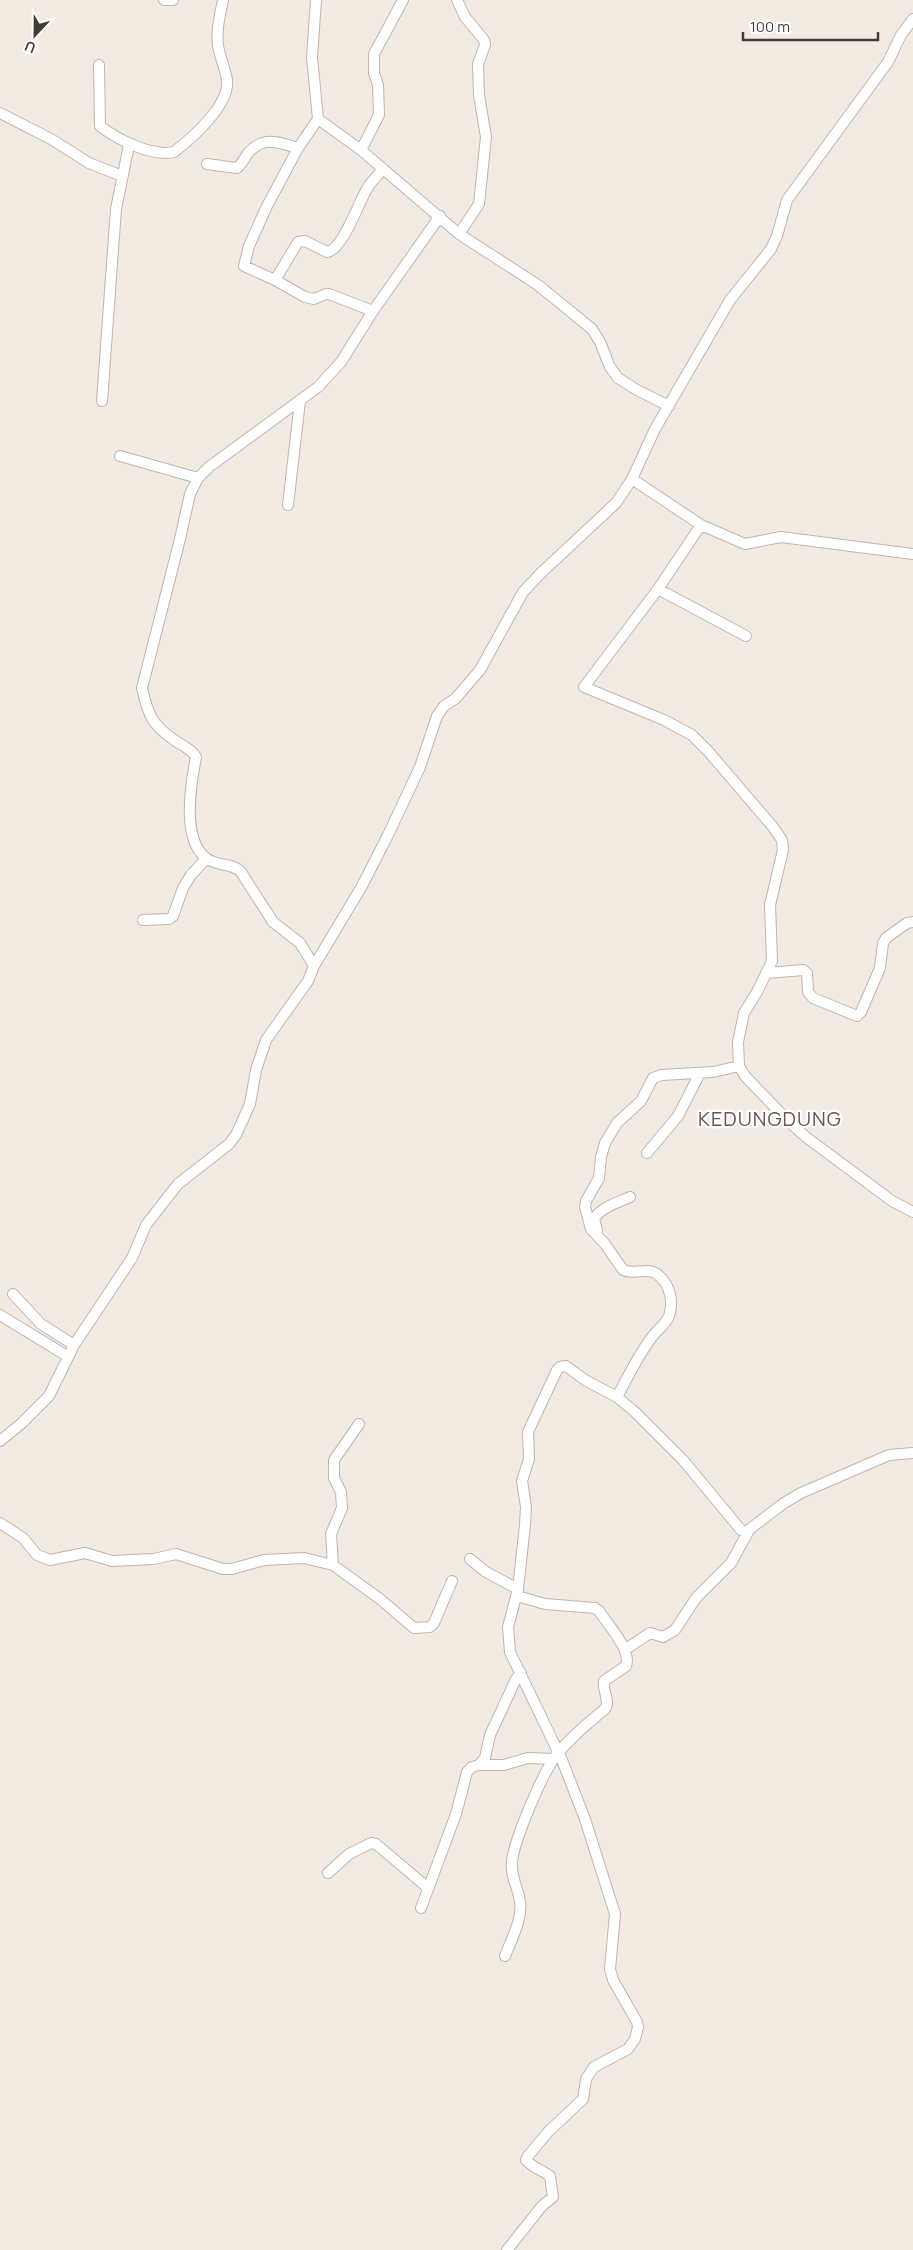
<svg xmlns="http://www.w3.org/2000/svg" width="913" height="2250" viewBox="0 0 913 2250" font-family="Manrope,sans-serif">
<rect width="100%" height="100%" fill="#f2ebe4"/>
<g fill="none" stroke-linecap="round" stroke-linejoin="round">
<!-- street casing -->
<g stroke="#c1b4aa" stroke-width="12">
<path id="street" d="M164 0H173
M316 0 312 57 318 119 298 148 266 208 249 246 244 266 275 280 298 242 305 241 327 252C343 250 359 201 368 187 372 181 378 175 383 169
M457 0 465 17 484 40 485 45 478 64 479 95 486 137 479 204 459 234
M99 65 100 126C117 139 151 157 174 152 192 138 230 105 227 80 225 68 220 57 218 46 216 30 220 15 223 0
M0 113 51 139 89 163 122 176
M318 119 361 150 459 234 538 285 592 329 600 342 610 367 618 378 637 390 669 406
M361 150 379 115 378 85 374 73V54L403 0
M207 164 237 168C242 164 245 157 249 152 265 135 280 143 298 148
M275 280 305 297 314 299 326 294H329L373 311
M102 401 116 209 129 145
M120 456 198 478
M632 479 701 525 745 544 781 537 913 554
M288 505 300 401
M701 525 658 589 584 687 664 720 692 735 708 751 773 827 782 840 783 850 770 905 772 961 757 992 744 1013 738 1042 739 1066 745 1076 788 1121 806 1137 892 1201 913 1212
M658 589 746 636
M143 920 169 919 173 916 183 888 191 875 206 859
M314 966 362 886 388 835 420 767 437 716 444 706 455 699 480 670 523 592 541 573 616 503 632 479 655 429 730 300 771 249 777 236 787 200 888 62 901 35 913 19
M767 973 803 970 807 973 808 992 813 998 857 1016 861 1012 880 968 883 943 886 938 907 923 913 922
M647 1153 678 1116 700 1073
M597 1230 594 1219C601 1207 617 1203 630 1197
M13 1294 41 1324 74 1345
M0 1315 67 1356
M617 1397C628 1377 638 1355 652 1337 657 1330 666 1324 669 1316 674 1301 670 1284 657 1274 646 1267 634 1275 623 1270L605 1244 591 1229 585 1207 586 1201 599 1178 601 1157 605 1143 617 1123 641 1101 653 1078 661 1075 713 1072 739 1066
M0 1441 22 1423 49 1396 74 1345 132 1258 146 1225 153 1216 178 1184 229 1144 236 1135 250 1104 256 1070 266 1040 308 981 314 966 300 943 273 922 241 872C232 862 217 867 206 858 181 839 191 783 196 757 192 750 184 746 177 742 153 726 148 716 142 688L180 539 190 494 198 478 209 467 318 387 341 362 373 311 440 216
M0 1523 23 1538 37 1555 50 1560 85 1553 112 1561 154 1559 176 1554 223 1569H232L264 1560 304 1558 333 1565 380 1599 414 1628 430 1627 434 1623 452 1581
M470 1559 486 1572 518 1589
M333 1565 331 1534 342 1508 341 1492 334 1478V1460L359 1424
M626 1649 650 1633 663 1637 675 1630 696 1598 731 1563 748 1532
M479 1765 485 1758 490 1735 516 1679 521 1673
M328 1873 349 1854 371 1843 376 1844 428 1888
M421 1908 456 1814 467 1772 472 1767 479 1765H504L528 1758 554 1759
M505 1956C511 1940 523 1919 520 1901 518 1888 510 1875 512 1861 515 1838 543 1771 558 1753 571 1737 589 1722 605 1709 611 1701 602 1691 604 1681L626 1666C632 1650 608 1625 599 1611L595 1608 545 1604 517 1596
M507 2250 542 2206 553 2197 550 2176C542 2170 533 2168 526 2160L528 2156 548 2132 583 2099 586 2079 594 2067 628 2049 635 2039 638 2027 637 2022 613 1980 610 1969 615 1914 585 1819 562 1760 510 1652 508 1627 518 1589 525 1525 526 1507 522 1481 529 1459 528 1432 557 1370 560 1367 566 1366 585 1380 617 1397 635 1412 683 1460 741 1530 746 1532 784 1503 801 1493 889 1455 913 1453"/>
</g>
<!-- street -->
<use href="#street" stroke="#fff" stroke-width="10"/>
</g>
<g text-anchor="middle" stroke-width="4.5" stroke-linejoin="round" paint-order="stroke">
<!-- quarter labels -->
<g font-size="20" letter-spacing="1" fill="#67564c" stroke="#fff">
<text x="770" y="1126">KEDUNGDUNG</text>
</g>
</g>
<!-- north arrow -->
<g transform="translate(35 35) rotate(202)" stroke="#ffffff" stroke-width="4" paint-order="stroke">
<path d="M0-4L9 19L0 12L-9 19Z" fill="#443b34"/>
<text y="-8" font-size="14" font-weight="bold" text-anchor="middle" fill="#443b34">U</text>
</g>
<!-- scale -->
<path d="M743 32v8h135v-8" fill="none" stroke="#443b34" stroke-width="2.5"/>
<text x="750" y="32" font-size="15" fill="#443b34" stroke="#ffffff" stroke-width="4" paint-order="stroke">100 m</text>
</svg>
